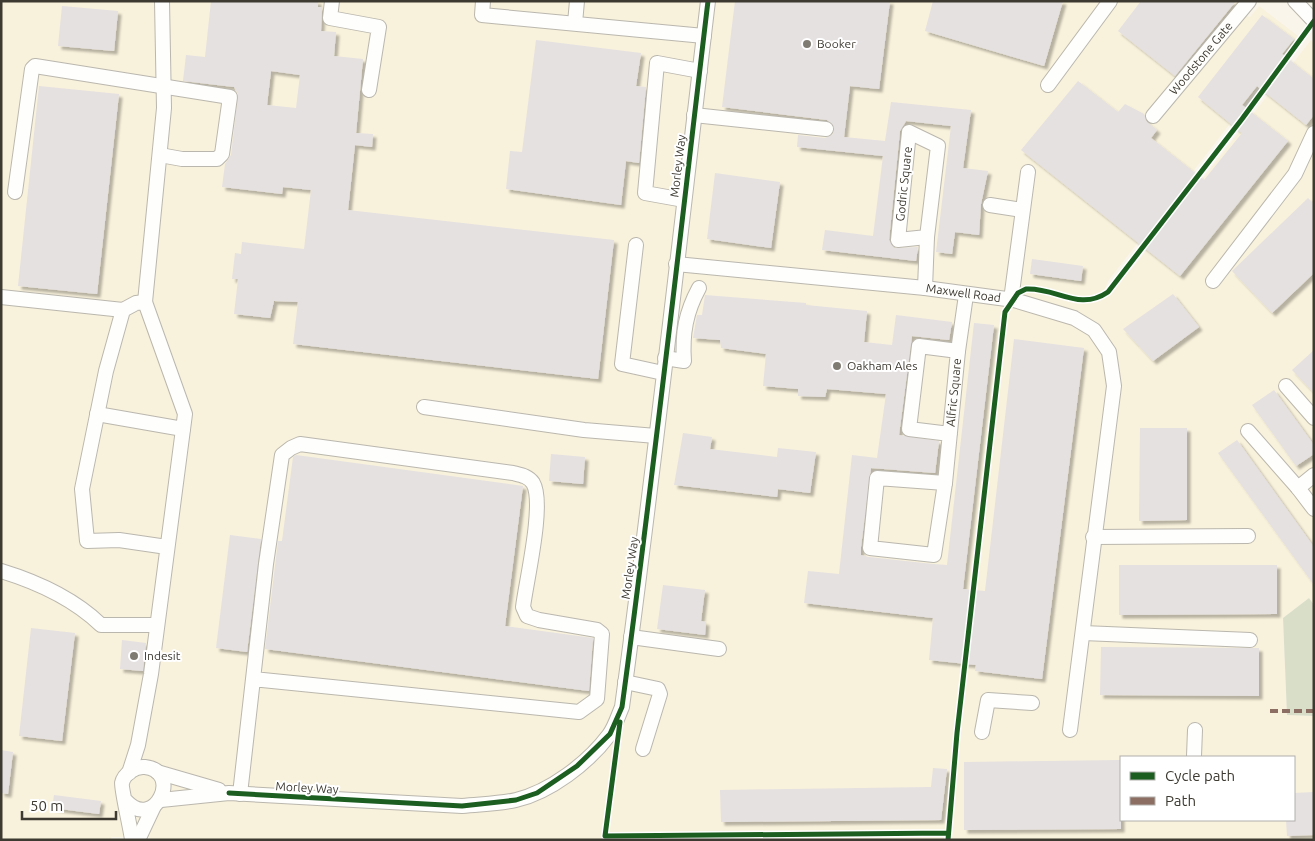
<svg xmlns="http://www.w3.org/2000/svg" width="1315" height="841" viewBox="0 0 1315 841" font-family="Ubuntu,sans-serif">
<defs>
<filter id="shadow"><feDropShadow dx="3.5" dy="3.5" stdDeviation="1" flood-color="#0004"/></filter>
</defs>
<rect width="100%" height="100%" fill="#f9f5eb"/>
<!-- built -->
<path fill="#f8f1db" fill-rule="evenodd" d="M1 1H1240L1234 9 1245 18 1247 16 1250 17 1259 6 1298 36 1108 281 1100 302 1135 265 1311 40 1314 43V605L1309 598 1283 618 1287 715 1314 716V840H149V837H111L112 840H1ZM1121 757H1294V820H1121Z"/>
<!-- green -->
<path fill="#d9dec9" d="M1309 598 1314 605V716L1287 715 1283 618Z"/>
<!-- building -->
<path fill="#e5e1e1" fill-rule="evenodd" filter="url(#shadow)" d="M211 1H318V7H322L321 31 336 32 334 56 363 59 356 133 373 134 372 147 355 145 348 210 614 240 598 379 293 344 298 302 274 301 270 318 234 314 238 279H232L235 253 241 254 242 242 304 249 311 190 283 187 282 194 222 187 225 164 231 155 238 94 234 87 183 81 186 55 205 57ZM271 71 300 75 296 108 267 105Z
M735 1H890L879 89 850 86 844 137 885 141 891 102 971 110 963 168 988 171 981 204 979 235 955 232 952 254 936 252 951 126 906 121 900 131 889 240 894 248 918 247 916 261 822 250 825 230 873 236 883 156 797 147 798 135 825 138 833 134 834 126 827 120 722 107Z
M933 1H1063L1044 66 925 31Z
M1141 1H1236L1175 76 1118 31Z
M62 6 118 11 114 51 58 46Z
M1262 15 1294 39 1282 54 1314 79V115L1306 125 1257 86 1242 105 1288 141 1180 276 1021 150 1078 81 1118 112 1125 104 1144 114 1147 122 1157 130 1151 138 1204 180 1242 133 1198 97Z
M536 40 641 53 636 86 646 87 639 163 626 161 621 205 506 189 510 151 522 152Z
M39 86 119 94 97 294 18 286Z
M715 173 780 182 771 248 707 239Z
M1308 198 1314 204V273L1272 313 1232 271Z
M1032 259 1083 266 1081 281 1030 274Z
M1173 294 1199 327 1153 361 1123 329Z
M705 295 806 303V305L867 311 864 342 892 345 896 315 952 322 949 340 912 336 899 435 939 441 935 473 871 468 861 547V555L869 557 933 564 947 565 974 323 994 325 963 589 985 591 1014 339 1084 348 1042 679 975 671 976 665 929 660 933 618 804 603 808 571 839 574 852 455 877 458 886 394 827 389 825 397 798 396V389L763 386 766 354 721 348 720 340 693 338 697 315H702Z
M1314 350V393L1292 370Z
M1274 390 1314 445V454L1296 466 1252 405Z
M1140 428H1187V520L1139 521Z
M683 433 712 437 710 449 777 457 778 448 816 452 810 493 778 489 777 497 674 485Z
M1237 440 1314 547V585L1218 453Z
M551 454 585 457 583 484 549 481Z
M296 455 523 486 505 626 593 638 589 691 265 649 278 541H282L293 457Z
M230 535 261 539 247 652 216 648Z
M1119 565H1277V614L1119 615Z
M663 585 705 590 701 621 706 622 705 635 657 629Z
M31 628 75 633 62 741 19 736Z
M122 640 146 643 143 671 120 669Z
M1101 647 1259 648V696L1100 695Z
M1 750 13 752 8 794 1 793Z
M1121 760V829L964 830V762Z
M933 768 947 769 941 820 721 822 720 790 931 787Z
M1314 792V835L1287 836 1286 820H1294V793Z
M54 795 101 801 99 814 52 808Z"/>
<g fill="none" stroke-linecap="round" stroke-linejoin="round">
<!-- minor casing -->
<g stroke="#bab7ae" stroke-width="16">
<g id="minor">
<path d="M332 1 330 18 379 27 369 90"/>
<path d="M483 1 482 15 704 36"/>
<path d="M1295 1 1314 21"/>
<path d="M575 23 577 1"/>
<path d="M1048 85 1110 1"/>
<path d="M694 115 826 129"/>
<path id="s1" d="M1153 116 1249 1"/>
<path d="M909 132 938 146 927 237 898 240Z"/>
<path d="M15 192 32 69 35 66 230 97 222 154 217 159H182L160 155"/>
<path d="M684 200 645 193 657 63 700 71"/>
<path d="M990 205 1022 210"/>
<path d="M636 245 622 364 663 373"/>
<path id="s2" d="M676 264 925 288 1014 300 1074 318 1094 330 1109 352 1114 386 1070 730"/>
<path d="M1213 281 1295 174 1314 133"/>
<path d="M925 288 927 237"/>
<path d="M1 297 123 310"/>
<path d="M1011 300 1028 172"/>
<path d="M145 302 164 108 162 1"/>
<path d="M958 351 966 295"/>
<path d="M665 358 684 361C682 333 686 312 699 288"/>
<path d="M1286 386 1314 418"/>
<path d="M424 407 584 430 656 436"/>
<path d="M97 414 183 429"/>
<path d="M1248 431 1298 488 1314 509"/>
<path d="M877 478 945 483 934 555 870 548Z"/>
<path id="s3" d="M945 483 958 351 919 346 909 429 950 434"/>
<path d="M1298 488 1314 475"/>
<path d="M1093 537 1248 536"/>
<path d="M1 571C37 582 74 599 101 625H157"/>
<path d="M1083 633 1250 640"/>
<path d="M631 637 719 649"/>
<path d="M625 682 658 689 660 694 643 749"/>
<path d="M982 732 988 700 1032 703"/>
<path d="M1194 756 1195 730"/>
<path d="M157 772 219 790"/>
<path d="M129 773 138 745 151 674 185 414 145 302 136 303 123 310 106 371 82 489 87 541 119 540 167 547"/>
<path d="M240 794 266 564 282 455 291 448 300 444 513 473C521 475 528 476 533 483 545 503 526 582 523 607L527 616 539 620 597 630 602 634 597 699 579 712 253 679"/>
<path d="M161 800 229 793 462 806C480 804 498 804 516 800 550 792 588 763 609 735 615 727 618 716 622 707 654 472 680 236 708 1"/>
<path d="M126 801C155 832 183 771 145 767 135 766 124 774 122 783 121 788 131 830 132 840"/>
<path d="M138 840 154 806"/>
</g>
</g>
<!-- minor -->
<use href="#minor" stroke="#fefefc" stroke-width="14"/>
<!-- quiet -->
<path stroke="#8d6e63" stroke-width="4" stroke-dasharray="8 4" stroke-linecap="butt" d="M1270 711H1314"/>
<!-- cycleway casing -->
<g stroke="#fff" stroke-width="8">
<path id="cycleway" d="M620 722 605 836 948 833
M229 793 462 806 516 800 537 793 577 766 610 734 622 707C654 472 680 236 708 1
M948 840 957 733 1005 312 1018 293 1026 289C1056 287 1079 312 1108 292L1242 119 1314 21"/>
</g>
<!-- cycleway -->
<use href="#cycleway" stroke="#1b5e20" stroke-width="5"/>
</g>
<!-- markers -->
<g fill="#7f7b72" stroke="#fff" stroke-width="2">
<circle cx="807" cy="44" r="5"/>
<circle cx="837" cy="366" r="5"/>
<circle cx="134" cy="656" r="5"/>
</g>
<g text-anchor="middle" stroke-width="4" stroke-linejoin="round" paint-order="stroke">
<!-- poi labels -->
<g font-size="12" fill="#3d3a31" stroke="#fff" text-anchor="start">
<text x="817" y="48">Booker</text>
<text x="847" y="370">Oakham Ales</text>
<text x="144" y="660">Indesit</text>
</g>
<!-- street labels -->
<g font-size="12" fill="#3d3a31" stroke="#fff">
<text dy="4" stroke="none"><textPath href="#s1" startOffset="75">Woodstone Gate</textPath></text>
<text transform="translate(678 166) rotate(-83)" y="4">Morley Way</text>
<text transform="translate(904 184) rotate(-84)" y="4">Godric Square</text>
<text dy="4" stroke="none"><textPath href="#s2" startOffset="289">Maxwell Road</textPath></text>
<text dy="4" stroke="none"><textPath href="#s3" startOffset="91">Alfric Square</textPath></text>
<text transform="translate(630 568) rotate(-82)" y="4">Morley Way</text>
<text transform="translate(307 788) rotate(3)" y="4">Morley Way</text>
</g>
</g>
<!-- border -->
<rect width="1315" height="841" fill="none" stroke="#3d3a31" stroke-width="5"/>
<!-- legend -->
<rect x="1120" y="756" width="175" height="65" fill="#ffffff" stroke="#b1b0ad"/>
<rect x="1130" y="772" width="25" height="8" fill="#1b5e20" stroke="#b1b0ad"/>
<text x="1165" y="781" font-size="15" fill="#3d3a31">Cycle path</text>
<rect x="1130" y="797" width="25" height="8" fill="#8d6e63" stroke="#b1b0ad"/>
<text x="1165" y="806" font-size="15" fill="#3d3a31">Path</text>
<!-- scale -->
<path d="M22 811v8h94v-8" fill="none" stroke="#3d3a31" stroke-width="2.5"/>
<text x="30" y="811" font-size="15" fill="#3d3a31" stroke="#ffffff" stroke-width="4" paint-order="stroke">50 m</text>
</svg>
